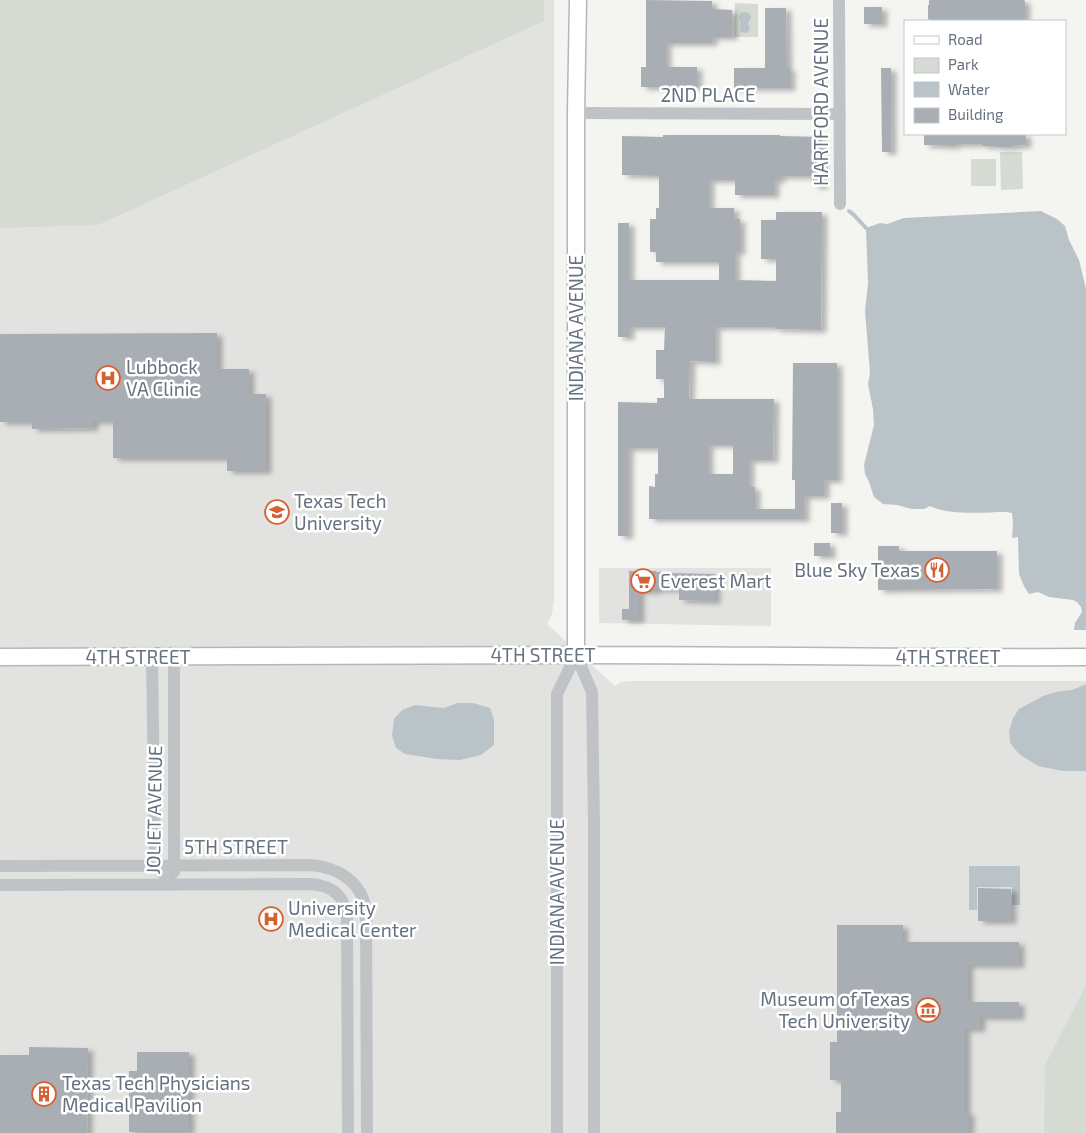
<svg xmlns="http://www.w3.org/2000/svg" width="1086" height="1133" viewBox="0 0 1086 1133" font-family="'Exo 2',sans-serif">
<defs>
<filter id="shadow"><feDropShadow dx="5.5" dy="3" stdDeviation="2.5" flood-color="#0004"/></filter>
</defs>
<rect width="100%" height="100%" fill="#f4f4f1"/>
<!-- built -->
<path fill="#e2e3e1" d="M0 0H554V600L552 614 547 624 615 686 619 683 628 681H1086V1133H0Z
M599 568H771V626L599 623Z"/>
<!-- green -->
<path fill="#d5dbd2" d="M0 0H544V21L98 225 0 228Z
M735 3 758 4V37H734Z
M1000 152H1022L1023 189 1001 190Z
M971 159H996V186H971Z
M1086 985V1133H1044L1045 1065Z"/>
<!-- water -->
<path fill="#bac3c8" d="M745 12 750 14 751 17 748 24 750 30 746 33 741 32 740 30 741 24 739 16 741 13Z
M1041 211 1057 219 1065 226 1069 240 1079 260 1086 289V630H1074L1075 623 1082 612 1081 607 1077 602 1073 600 1049 597 1038 592 1029 594 1024 586 1019 574 1018 537 1012 538 1013 524 1012 513 1006 512C984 512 950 516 930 506L924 509H912L897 505 883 504 874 497 869 482 865 474 864 465 874 425 873 409 868 384 870 373 865 311 868 283 866 228 880 223 887 224 904 218Z
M1086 684V771H1063L1038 766 1019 754 1010 743 1009 731 1013 718 1019 709 1043 696 1060 691 1072 690Z
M458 703H473L490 708 494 719V745L481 755 460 760 437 759 405 754 396 748 392 736 394 719 402 710 415 705 444 708Z
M969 866H1020V905H1012V887H977V910H969Z"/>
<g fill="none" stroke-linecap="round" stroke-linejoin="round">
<!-- stream -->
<path stroke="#bac3c8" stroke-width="4" d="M849 211 854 215 866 228"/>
</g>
<!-- building -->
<path fill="#a8aeb3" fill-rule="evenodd" filter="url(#shadow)" d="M646 0 712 1V9L732 10V37H712V43H666V67H697V87H641V67H646Z
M929 0H1023L1025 1V19H1023V21H929V19H928V5H929Z
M864 7H882V24H864Z
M765 8H786L787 68H790V88H734V68H765Z
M881 68H891V152H882Z
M924 134H1026V145L1012 146V147H997V146H982V144H955V146L924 145Z
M663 135H780V136L822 137V186H813V176H780V180H774V195H735V180H709V208H734V219H740V252H735V280L776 281V259H761V220H776V212H822L821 330 775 329V327H715V362L690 361 689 399H774L773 460H749V487H755V509H795V480H792L793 363H837V480H824V496H804V519H649V486L655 487V474H658V448H628V536H618V402L657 403V398H664V379H656V350H664L665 327H629V337H618V223H629V280H719V262H656V252H650V219H656V208H659V176L622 175V136L663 137ZM708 445H733V474H708Z
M217 333V369H249V394H266V471H227V458H113V421H93V428L32 429V422H0V334Z
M831 503H842V533H831Z
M814 543H830V556H814Z
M878 546H899V551H997V589L878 590Z
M629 571H656V572H666V573L715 574V601L679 600V589H656V591H639V620H622V609H629Z
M978 888 1011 889V921H978Z
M837 925H903V942H1019V965H968V1002H1019V1017H980V1029H965V1112H969V1133H836V1112H841V1080H830V1042H837Z
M29 1047 88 1048 87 1133H0V1055H29Z
M137 1052H189V1132H129V1071H137Z"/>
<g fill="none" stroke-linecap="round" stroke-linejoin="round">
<!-- major casing -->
<g stroke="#b4b7ba" stroke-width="19">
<path id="major" d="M576 655V113L578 0
M0 657C193 657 386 655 578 655 748 655 917 658 1086 657"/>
</g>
<!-- minor -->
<path stroke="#c0c3c6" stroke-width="12" d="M839 0 840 204
M576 113 840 114
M576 655 592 692 594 824V1133
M152 657 155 865 173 885
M174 657V872
M0 866 310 865C338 867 363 882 366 912L367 1133
M0 885 310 884C333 886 345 895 347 919L348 1133
M557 1133V694L576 655"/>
<!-- major -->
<use href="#major" stroke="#fff" stroke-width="16"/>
</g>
<!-- icons -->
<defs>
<g id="hospital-ring" transform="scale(1.25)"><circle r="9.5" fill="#fff" stroke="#d36132" stroke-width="1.5"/><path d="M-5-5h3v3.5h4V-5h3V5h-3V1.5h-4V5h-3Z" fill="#d36132"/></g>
<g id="university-ring" transform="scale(1.25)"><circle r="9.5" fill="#fff" stroke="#d36132" stroke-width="1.5"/><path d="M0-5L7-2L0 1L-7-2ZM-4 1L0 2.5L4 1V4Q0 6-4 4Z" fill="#d36132"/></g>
<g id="restaurant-ring" transform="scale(1.25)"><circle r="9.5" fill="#fff" stroke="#d36132" stroke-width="1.5"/><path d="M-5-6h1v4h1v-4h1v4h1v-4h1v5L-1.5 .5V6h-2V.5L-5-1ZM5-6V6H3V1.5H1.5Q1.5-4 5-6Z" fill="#d36132"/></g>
<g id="supermarket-ring" transform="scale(1.25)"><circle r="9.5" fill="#fff" stroke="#d36132" stroke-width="1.5"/><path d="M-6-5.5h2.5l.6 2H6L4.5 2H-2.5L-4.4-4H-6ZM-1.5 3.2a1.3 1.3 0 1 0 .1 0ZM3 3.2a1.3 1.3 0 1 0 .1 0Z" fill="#d36132"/></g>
<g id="museum-ring" transform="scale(1.25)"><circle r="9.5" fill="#fff" stroke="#d36132" stroke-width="1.5"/><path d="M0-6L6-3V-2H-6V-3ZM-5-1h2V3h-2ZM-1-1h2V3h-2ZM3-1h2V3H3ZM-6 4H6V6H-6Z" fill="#d36132"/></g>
<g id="building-ring" transform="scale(1.25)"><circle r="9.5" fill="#fff" stroke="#d36132" stroke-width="1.5"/><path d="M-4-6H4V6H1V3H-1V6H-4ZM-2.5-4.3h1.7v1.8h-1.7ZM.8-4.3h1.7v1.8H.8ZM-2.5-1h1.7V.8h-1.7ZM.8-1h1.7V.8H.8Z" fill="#d36132"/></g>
</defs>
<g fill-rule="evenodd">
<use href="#hospital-ring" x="108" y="378"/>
<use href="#university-ring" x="277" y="512"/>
<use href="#restaurant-ring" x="937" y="570"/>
<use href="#supermarket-ring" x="643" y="581"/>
<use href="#hospital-ring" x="271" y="919"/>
<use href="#museum-ring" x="928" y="1010"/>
<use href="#building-ring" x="44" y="1094"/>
</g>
<g text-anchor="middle" stroke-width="5" stroke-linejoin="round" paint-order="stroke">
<!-- street labels -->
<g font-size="19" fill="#66727f" stroke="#fff">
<text x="708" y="102">2ND PLACE</text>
<text transform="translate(821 102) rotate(-90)" y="7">HARTFORD AVENUE</text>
<text transform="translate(576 328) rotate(-90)" y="7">INDIANA AVENUE</text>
<text x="543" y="662">4TH STREET</text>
<text x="138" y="664">4TH STREET</text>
<text x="948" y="664">4TH STREET</text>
<text transform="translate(154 810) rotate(-89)" y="7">JOLIET AVENUE</text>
<text x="236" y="854">5TH STREET</text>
<text transform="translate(557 892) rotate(-90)" y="7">INDIANA AVENUE</text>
</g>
<!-- poi labels -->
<g font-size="19" fill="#66727f" stroke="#fff" text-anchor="start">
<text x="126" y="374">Lubbock<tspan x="126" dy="22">VA Clinic</tspan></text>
<text x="294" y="508">Texas Tech<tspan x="294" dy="22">University</tspan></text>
<text x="920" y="577" text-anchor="end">Blue Sky Texas</text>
<text x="660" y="588">Everest Mart</text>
<text x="288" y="915">University<tspan x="288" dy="22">Medical Center</tspan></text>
<text x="910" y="1006" text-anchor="end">Museum of Texas<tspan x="910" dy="22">Tech University</tspan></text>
<text x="62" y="1090">Texas Tech Physicians<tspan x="62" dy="22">Medical Pavilion</tspan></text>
</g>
</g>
<!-- legend -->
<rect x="904" y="20" width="162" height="115" fill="#ffffff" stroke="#c2c7cc"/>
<rect x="914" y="36" width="25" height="8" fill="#ffffff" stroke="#c2c7cc"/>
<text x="948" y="45" font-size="15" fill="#66727f">Road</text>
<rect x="914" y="58" width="25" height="15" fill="#d5dbd2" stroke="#c2c7cc"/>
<text x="948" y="70" font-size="15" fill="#66727f">Park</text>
<rect x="914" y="82" width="25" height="15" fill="#bac3c8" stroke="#c2c7cc"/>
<text x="948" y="95" font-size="15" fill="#66727f">Water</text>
<rect x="914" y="108" width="25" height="15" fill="#a8aeb3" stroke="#c2c7cc"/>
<text x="948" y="120" font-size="15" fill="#66727f">Building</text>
</svg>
